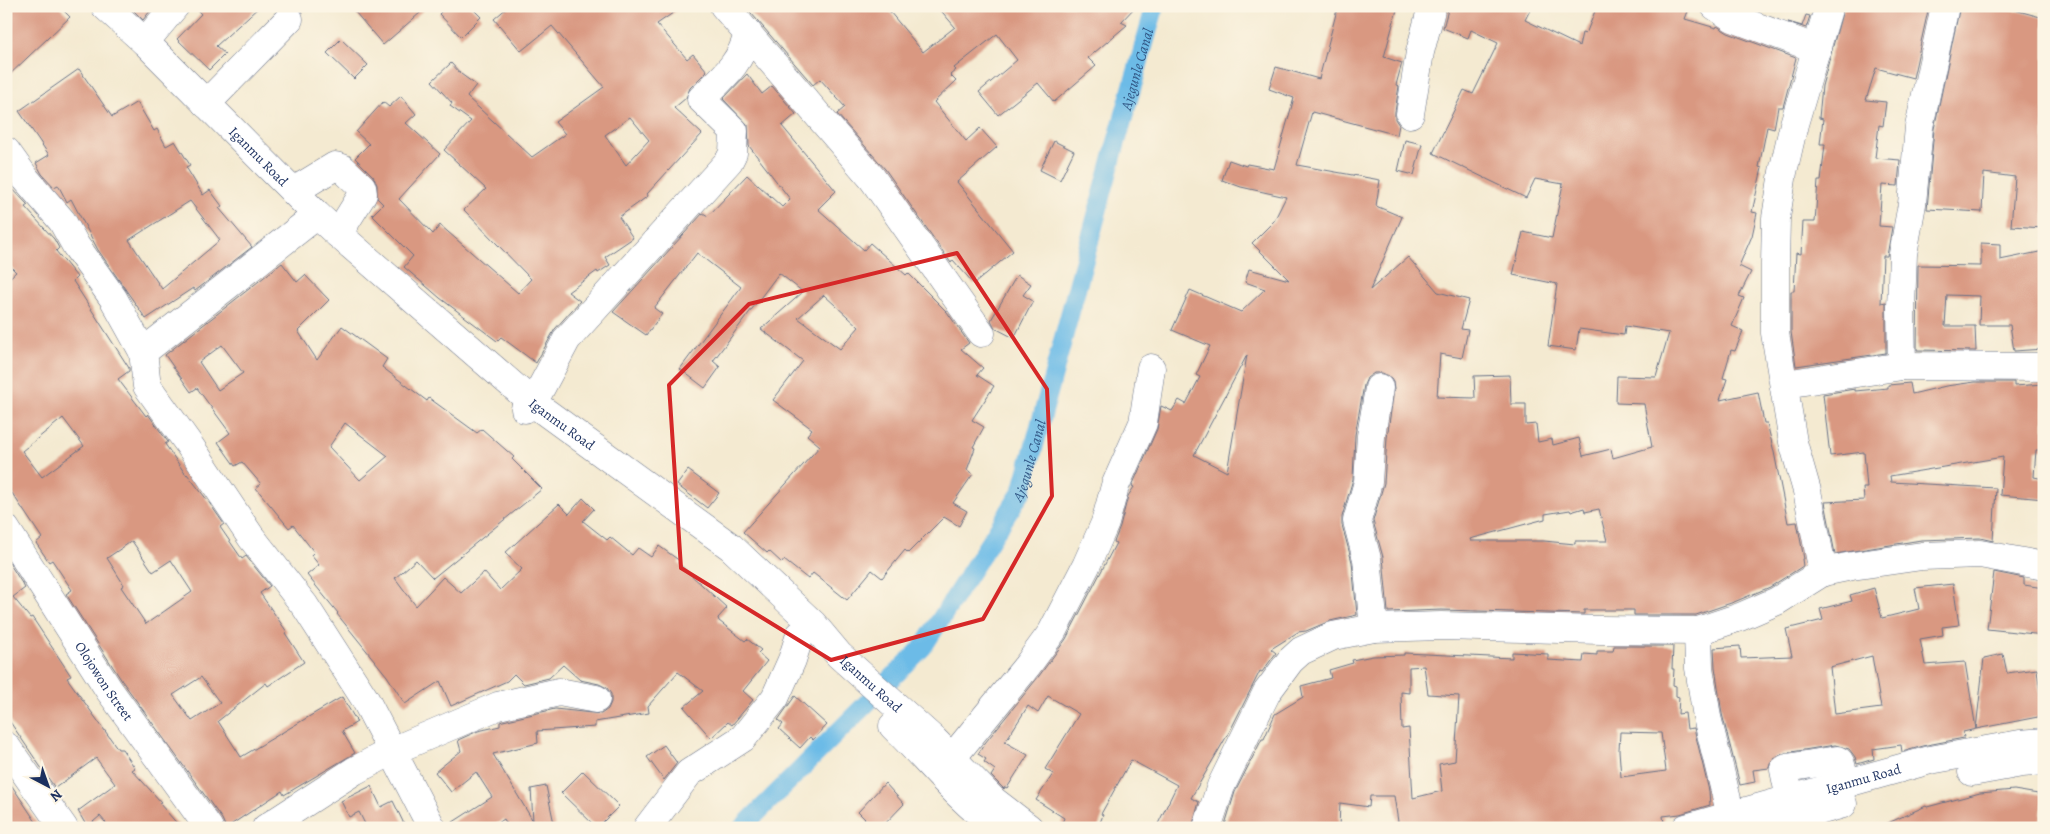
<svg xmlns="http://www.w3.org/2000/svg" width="2050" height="834" viewBox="0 0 2050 834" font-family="Alegreya,serif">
<rect width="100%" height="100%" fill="#fcf5e5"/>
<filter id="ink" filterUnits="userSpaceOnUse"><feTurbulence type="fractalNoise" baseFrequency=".02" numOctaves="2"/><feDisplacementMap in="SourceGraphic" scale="10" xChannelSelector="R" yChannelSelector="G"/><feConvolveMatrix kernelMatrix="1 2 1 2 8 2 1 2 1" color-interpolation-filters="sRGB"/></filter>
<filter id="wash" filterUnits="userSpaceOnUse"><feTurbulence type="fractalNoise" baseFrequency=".0096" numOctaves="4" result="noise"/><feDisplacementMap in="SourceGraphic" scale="20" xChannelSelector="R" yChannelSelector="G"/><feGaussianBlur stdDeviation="1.12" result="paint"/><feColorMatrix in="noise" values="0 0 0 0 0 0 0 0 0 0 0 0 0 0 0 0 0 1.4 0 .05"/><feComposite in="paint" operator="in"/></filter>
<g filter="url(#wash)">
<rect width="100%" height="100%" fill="#f4ead1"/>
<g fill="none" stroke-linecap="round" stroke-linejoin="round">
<!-- canal -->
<path stroke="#6cbbe7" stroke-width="19" id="s1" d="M742 828 923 647 1022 491 1112 158 1155 6"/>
</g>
<g id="blocks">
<!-- building -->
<path fill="#d99881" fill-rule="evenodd" d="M6 6H59L70 17 6 78Z
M129 6H154L143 20Z
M194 6H260L216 46 225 54 209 70 177 39 201 14Z
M350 6H428L383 45Z
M447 6H470L481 17 461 37 439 14Z
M509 6H683L657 24 687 59 693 54 707 71 690 88 686 98 674 108 702 134 647 194 648 196 619 217 633 238 605 257 610 265 598 273 597 271 568 292 580 301 555 329 536 363 501 337 497 341 440 298 404 267 413 256 372 215 383 204 377 198V185L373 176 355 158 369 144 356 132 383 102 389 107 401 96 416 114 406 123 440 154 399 199 433 234 440 225 518 293 531 279 464 210 486 189 444 150 471 121 450 106 452 103 432 81 451 63 461 74 476 85 467 97 532 157 565 134 555 122 604 87 552 26 521 51 494 19ZM630 117 649 140 626 165 605 135Z
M745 6H885L923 52 955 27 937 6H1136L1121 22 1127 25 1088 58 1096 66 1054 102 1038 83 998 115 979 92 1017 60 997 34 954 68 956 70 950 75 956 81 934 102 966 141 980 128 997 147 957 182 1013 251 974 284 953 260 951 263 885 169 837 114 845 107 820 79 813 85Z
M1338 6H1398L1384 57 1402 63 1396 85 1399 86 1395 112V119L1399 125 1397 135 1312 112 1297 165 1380 180 1376 206 1402 217 1370 290 1408 257 1438 292 1469 300 1461 329 1468 330 1462 358 1440 354 1437 397 1475 398 1474 376 1510 375 1511 404H1526V425L1536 424 1538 442 1552 439 1553 445 1579 438 1583 456 1611 449 1613 458 1652 447 1644 404 1616 403 1617 376 1656 377 1669 333 1625 326 1624 335 1579 329 1576 350 1548 346 1557 284 1513 275 1523 232 1552 238 1563 184 1535 179 1526 198 1433 153 1464 90 1473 94 1498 43 1471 30 1468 38 1443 28 1449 6H1532L1525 20 1579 46 1582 33 1586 34 1597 6H1690L1685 19 1716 28 1717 26 1728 33 1796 58 1783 107H1778L1774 129 1767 127 1759 167 1762 168 1752 212 1757 213 1752 236 1739 266 1751 272 1739 296 1744 298 1732 326 1743 331 1735 351 1731 350 1723 378 1727 379 1720 400 1758 392 1764 423H1767L1774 452 1788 523 1797 522 1804 559H1802L1803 566 1770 587 1734 602 1696 615H1634V610H1584V614L1441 610 1388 612 1383 557 1373 521 1384 483 1387 438 1394 390 1393 382 1389 376 1382 373H1374L1367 378 1364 385 1355 435 1353 479 1342 517V525L1352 562 1357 615 1330 621 1306 631 1298 632 1271 649 1276 653 1262 672 1260 671 1232 727 1191 798 1199 802 1192 828H1156L1177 785 1131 760 1101 814 1103 815 1098 828H1060L1064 818 1036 800 1053 774 1045 769 1079 714 1048 696 1038 713 1028 706 1005 742 1028 755 1007 788 1005 787 1004 789 991 776 995 770 984 762 986 759 978 754 985 743 1039 676 1066 639 1116 543 1114 542 1120 527 1128 496 1134 487 1132 486 1157 429 1161 406 1172 411 1179 400 1186 404 1200 377 1196 375 1210 346 1172 330 1190 290 1241 312 1265 289 1245 282 1249 269 1289 280 1252 243 1274 221 1286 197 1241 187 1222 180 1229 160 1246 166 1247 164 1274 169 1294 98 1269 89 1276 67 1319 79ZM1247 355 1227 472 1194 455ZM1584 508 1585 512 1599 509 1607 541H1575V544L1544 541H1471L1470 539 1545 519V514L1570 510 1571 512Z
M1844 6H1929L1913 78 1876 68 1866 100 1886 102 1883 126 1879 125 1875 158 1900 160 1898 186 1882 185 1879 226 1892 227 1887 256H1883L1881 303 1886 302V353L1796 366 1791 332V291H1794L1796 253 1801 254 1803 222H1815L1818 181H1821L1825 144H1820L1823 119 1819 118 1822 86Z
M1960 6H2000L2044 18V228L2011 226 2015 177 1984 173 1982 212 1927 209 1934 129Z
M1806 15 1810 16 1806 28 1788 22 1802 26Z
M341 39 368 65 354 79 327 53Z
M79 69 112 117 137 102 154 131 157 129 166 146 175 141 190 165 186 167 203 195 210 190 222 206 219 208 252 247 195 291 193 288 146 319 98 250 71 199 67 202 58 185 54 187 42 174 36 163 49 155 19 111ZM190 201 220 240 162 289 129 240Z
M747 74 762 94 772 86 796 114 782 126 836 191 818 209 864 250 870 243 906 275 908 273 947 312 969 343 961 349 983 368 977 375 994 386 972 420 984 427 973 447 975 448 967 470 973 474 953 503 967 511 959 526 944 517 908 553 905 550 882 578 872 570 847 600 813 573 808 579 784 560 782 563 769 551 767 553 743 532 820 446 807 435 812 429 773 400 803 361 761 329 803 292 779 273 713 361 720 367 705 388 680 369 741 287 697 253 654 308 662 314 646 335 613 312 703 213 708 216 747 175 782 207 790 199 749 146 748 125 723 99ZM824 295 859 327 840 349 798 318Z
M1405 140 1422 144 1414 175 1398 171Z
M1054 141 1074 151 1060 180 1040 170Z
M6 182 28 205 25 207 54 239 59 248 56 251 77 277 73 281 129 368V371L118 379 146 416 148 414 168 442 165 444 186 475 187 474 208 501 224 524 220 527 242 559 246 556 270 586 260 593 287 632 285 633 304 662 268 686 266 683 218 721 241 757 342 697 357 722 342 731 355 753 284 795 282 791 226 828 222 819 122 681 66 594 72 590 52 560 49 562 36 543 42 538 6 484V281L16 272 6 262ZM63 418 84 446 42 477 22 451ZM132 541 153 572 171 560 192 592 146 624 121 587 124 585 107 558ZM201 677 220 703 192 721 173 695Z
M1981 243 2000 244V260L2044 251V349L2014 351 2010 325H1979L1980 296 1947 295 1945 326H1975L1976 351 1917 350 1918 265 1981 266Z
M282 263 297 282 305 275 329 300 298 331 317 360 342 326 387 359 382 367 427 401 429 398 477 433 482 429 514 457 512 459 542 489 433 578 416 560 395 578 416 606 443 577 461 593 484 572 500 590 522 569 505 553 559 504 569 514 583 498 594 509 583 521 607 540 610 537 632 555 638 548 651 557 659 546 680 561 678 563 727 608 718 618 719 621 745 641 747 639 761 650 758 653 767 661 743 691 753 700 732 725 728 722 711 738 684 707 703 691 678 672 648 706 649 713 595 722V727L537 731 538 743 493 754 533 821 531 789 546 786 555 828H509L504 819 491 828H447V826L492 797 476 772 451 792 435 772 461 751 458 740 478 731 500 726V722L503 721 555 709 601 714 608 709 611 702V694L607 688 599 684 580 680 563 665 549 678 524 684 514 674 507 681 451 706 440 681 405 704 387 676 337 614 338 613 307 575 319 565 311 555 314 552 293 525 289 528 256 488 261 484 242 462 235 466 218 442 230 433 197 388 191 392 165 355ZM222 345 243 373 218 390 199 362ZM345 423 388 456 360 480 329 447Z
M1017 275 1031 284 1023 295 1033 301 1014 338 995 328 991 320Z
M1975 382H2014V386L2044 384V450H2036L2034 477 2044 479V499L2000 495 2003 457 1890 476 1891 482 1996 488 1993 541 1980 538 1921 540 1835 554 1825 502 1864 500 1863 488H1867L1864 452 1830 456 1823 394 1855 389V391L1888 388V385L1910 383 1912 394 1946 386Z
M688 470 719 493 707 508 677 485Z
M6 558 25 588 13 597 30 618 32 617 71 676 67 678 118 749H122L135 768 132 770 161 802 159 803 181 828H110L100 816 87 827 78 811 115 784 96 758 55 788 6 716Z
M1994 572 2024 578V585L2044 588V635L1987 629Z
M1953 584 1959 625 1942 627 1943 635 1920 639 1925 665 1965 662 1976 729 1963 732 1964 738 1927 745 1902 752 1901 745 1873 749 1874 759 1857 764 1855 757 1849 749 1835 745 1785 753 1775 757 1770 764 1769 768 1753 770 1755 782 1740 785 1722 714 1715 667 1714 648 1740 646 1741 658 1792 656 1786 629 1823 620 1820 609 1852 601 1850 595 1874 588 1882 618 1919 609 1915 588ZM1872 656 1881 708 1835 714 1830 667Z
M1614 646H1673L1672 669H1674L1673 685 1676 686V696L1679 697 1678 714 1685 713 1687 729 1694 728 1709 791 1710 805 1680 814 1663 816 1664 823 1642 826V828H1399L1394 796H1370L1369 807 1340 803 1339 828H1224L1235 792 1262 739H1264L1275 714 1303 697 1301 686 1331 678 1329 670 1353 663 1352 660 1373 656 1404 655V653L1512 658V652L1548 654V660L1583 662 1584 654 1597 655V651H1613ZM1424 666 1428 694 1459 696 1455 761 1439 764 1442 791 1413 798 1409 728 1402 729 1401 692 1409 693V667ZM1620 732 1661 733 1666 771 1621 777 1619 750Z
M2003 654 2007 673 2037 669 2043 716 1976 729 1984 658Z
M795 696 827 725 813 740 810 737 800 748 779 729 783 724 778 720Z
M664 745 677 763 664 780 647 757Z
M583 771 619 806 597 828 561 793Z
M6 777 40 828H6Z
M885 783 904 804 881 828H874L858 812Z
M371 786 381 807 393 801 406 828H367L359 812 349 817 341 801Z
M2014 790 2044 795 2039 828H1877L1926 806 1927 807 1980 793Z"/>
</g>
</g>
<g filter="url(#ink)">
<use href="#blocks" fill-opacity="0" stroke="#677086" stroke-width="1"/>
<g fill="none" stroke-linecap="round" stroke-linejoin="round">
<!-- minor casing -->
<g stroke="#677086" stroke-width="29">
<g id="minor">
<path d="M724 6 872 178 981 333"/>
<path d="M1715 6 1733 18 1817 49"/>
<path d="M145 42 175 6"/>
<path d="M206 104 289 19"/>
<path d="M1410 114 1420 52 1432 6"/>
<path d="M6 151 26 179 62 221 76 246 113 298 143 352 147 386 188 443 251 537 305 606 365 699 432 828"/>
<path d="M294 191 335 166 342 168 362 187 363 194 338 234"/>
<path d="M143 352 317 215"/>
<path d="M1902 366 1901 307 1903 254 1912 204 1919 127 1945 6"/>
<path d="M1785 384 1902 366 2044 367"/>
<path d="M525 409 533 403 567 339 729 161 733 153 734 131 701 99C722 78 741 64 748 33"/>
<path id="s2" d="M6 529 109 690 209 828"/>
<path d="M1823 572 1807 491 1793 442 1775 333V264L1776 218 1783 172 1794 124 1829 6"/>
<path d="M1374 628 1367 559 1357 521 1368 482 1371 436 1379 388"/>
<path d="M1698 631 1699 668 1707 717 1731 816"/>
<path d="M6 746 64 828"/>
<path d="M952 758 1027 666 1052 632 1086 566 1105 523 1115 486 1143 423 1151 368"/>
<path d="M1790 799 1784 770 1787 768 1837 760 1840 762 1847 784"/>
<path d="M266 828 354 771 392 751 498 706 559 692 596 699"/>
<path d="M647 828 689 773 743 738 775 698 792 660 800 635"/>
<path d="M1207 828 1221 786 1267 692 1290 661 1301 651 1333 636 1374 628 1441 626 1601 630 1698 631 1740 617 1777 601 1823 572 1852 566 1922 556 1980 554 2044 566"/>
</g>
</g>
<!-- major casing -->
<g stroke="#677086" stroke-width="29">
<g id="major">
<path id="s3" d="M105 6 145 42 317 215 338 234 533 403 731 547 813 624 839 655 934 740 994 801 1029 828"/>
<path d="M893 726C928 761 957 798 997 828"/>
<path d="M1972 772 2022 763 2044 761"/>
<path id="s4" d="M1686 828 1930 760 2020 744 2044 742"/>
<path d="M1760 828 1843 804"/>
</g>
</g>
<!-- minor -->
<use href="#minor" stroke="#fff" stroke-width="28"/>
<!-- major -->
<use href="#major" stroke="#fff" stroke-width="28"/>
</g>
</g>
<!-- marked area -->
<path fill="none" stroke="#d62828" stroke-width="4" stroke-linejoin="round" d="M957 253 1047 389 1052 496 983 619 831 660 681 568 669 385 749 304Z"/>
<g text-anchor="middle" stroke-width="4.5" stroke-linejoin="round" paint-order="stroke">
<!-- street labels -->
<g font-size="14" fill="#1b2f5e" stroke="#fcf5e5">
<text dy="5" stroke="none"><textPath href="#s3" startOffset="215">Iganmu Road</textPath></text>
<text dy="5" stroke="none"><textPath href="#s3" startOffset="620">Iganmu Road</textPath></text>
<text dy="5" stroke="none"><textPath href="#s2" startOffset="181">Olojowon Street</textPath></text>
<text dy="5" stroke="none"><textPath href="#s3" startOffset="1025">Iganmu Road</textPath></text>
<text dy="5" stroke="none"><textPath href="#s4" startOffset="184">Iganmu Road</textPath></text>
</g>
<!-- water labels -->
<g font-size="15" font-style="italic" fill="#335987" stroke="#fcf5e5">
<text dy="5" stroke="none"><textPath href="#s1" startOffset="878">Ajegunle Canal</textPath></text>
<text dy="5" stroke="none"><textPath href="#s1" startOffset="472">Ajegunle Canal</textPath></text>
</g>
</g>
<!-- margin -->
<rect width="2050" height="834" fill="none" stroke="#fcf5e5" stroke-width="25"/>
<!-- north arrow -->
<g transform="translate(48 786) rotate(139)" stroke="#fcf5e5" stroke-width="4" paint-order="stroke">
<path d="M0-4L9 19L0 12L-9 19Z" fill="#1b2f5e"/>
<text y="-8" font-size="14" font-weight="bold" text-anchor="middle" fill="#1b2f5e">N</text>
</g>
</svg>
